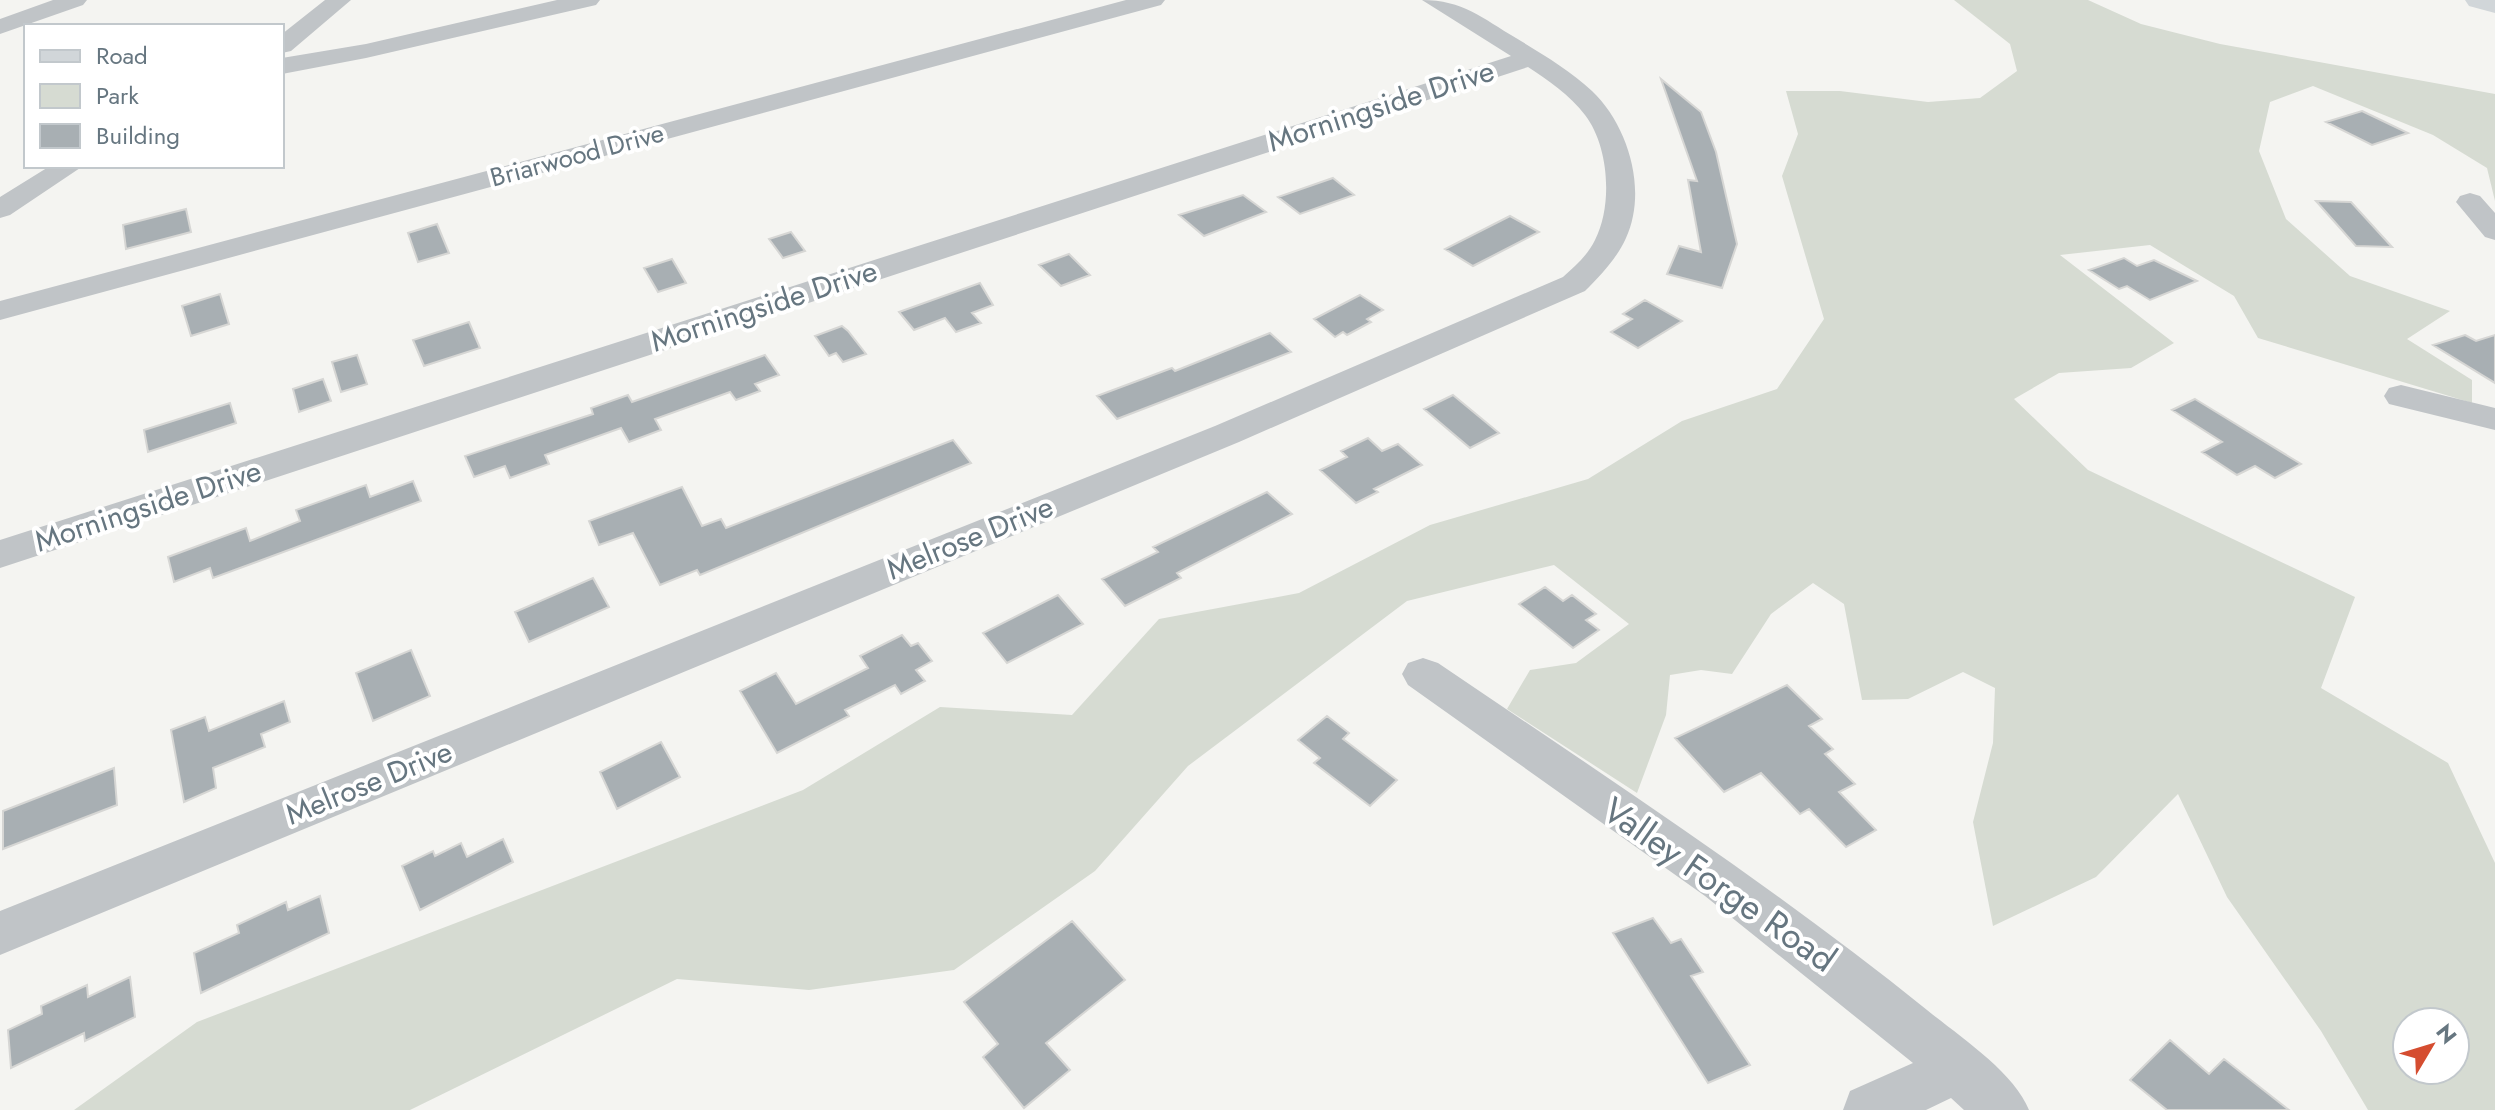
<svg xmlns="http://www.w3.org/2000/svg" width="2495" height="1110" viewBox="0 0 2495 1110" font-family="Jost,sans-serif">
<rect width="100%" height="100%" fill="#f4f4f1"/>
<!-- green -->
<path fill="#d6dbd2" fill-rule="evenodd" d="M1954 0H2088L2141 24 2220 44 2495 94V201L2487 168 2433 135 2313 86 2270 102 2259 151 2286 219 2350 276 2450 311 2407 339 2472 380V403L2258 338 2234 296 2150 245 2060 255 2174 343 2131 368 2059 373 2014 399 2088 470 2355 597 2321 688 2448 763 2495 863V1110H2368L2321 1031 2227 897 2178 794 2096 877 1993 926 1973 822 1993 743 1995 688 1963 672 1908 699 1862 700 1844 604 1813 583 1771 614 1732 674 1701 670 1670 675 1666 715 1637 793 1507 709 1530 670 1576 663 1629 624 1554 565 1407 601 1188 766 1095 871 954 970 809 990 677 979 410 1110H74L197 1022 803 790 940 707 1072 715 1159 619 1299 593 1430 525 1588 479 1682 421 1777 389 1824 319 1782 176 1798 134 1786 91H1840L1928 102 1980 98 2017 71 2010 44ZM2407 1022H2455V1070H2407Z"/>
<!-- building -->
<path fill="#a8afb3" stroke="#d6d6d4" stroke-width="2" d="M1661 79 1701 112 1716 152 1737 244 1722 288 1667 274 1679 246 1701 252 1688 180 1697 181Z
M2362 111 2408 133 2372 145 2326 122Z
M1333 178 1354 195 1300 214 1278 197Z
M1243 195 1266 212 1204 236 1179 215Z
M2316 201 2351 202 2392 247 2356 246Z
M186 209 191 232 126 249 123 225Z
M1510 216 1539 232 1473 266 1445 249Z
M437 224 449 253 418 262 408 233Z
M791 232 805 251 783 258 769 239Z
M1069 254 1090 275 1061 286 1039 265Z
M2124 258 2137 266 2154 260 2197 281 2150 300 2127 286 2119 289 2089 270Z
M672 259 686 283 658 292 644 268Z
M980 283 993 305 972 313 981 323 956 332 945 318 914 330 899 312Z
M220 294 229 324 191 336 182 306Z
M1360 295 1383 310 1367 319 1371 322 1347 335 1343 332 1335 337 1314 319Z
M1645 300 1682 321 1638 348 1611 332 1632 319 1623 314Z
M469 322 480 348 424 366 413 340Z
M842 326 848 331 866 354 843 362 836 353 829 356 815 336Z
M1270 333 1291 352 1117 419 1097 396 1172 368 1175 371Z
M2465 335 2476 341 2495 335V383L2433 345Z
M357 355 367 384 341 392 332 362Z
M765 355 779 375 755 384 760 391 736 400 730 392 655 419 661 430 629 442 621 428 545 455 549 464 510 478 505 466 474 477 465 456 593 414 591 408 628 395 632 402Z
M323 379 331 401 299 412 293 389Z
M1453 395 1499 433 1470 448 1424 409Z
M2195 399 2301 464 2275 478 2255 466 2237 475 2202 452 2222 442 2172 410Z
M230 403 236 423 148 452 144 430Z
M1368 438 1382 451 1398 444 1422 465 1374 489 1378 492 1356 503 1320 470 1347 457 1341 451Z
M953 440 971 463 700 575 697 570 660 585 633 533 599 545 589 521 682 487 702 526 721 519 726 528Z
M413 481 421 501 213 578 210 568 174 582 168 557 246 528 250 541 300 521 296 510 366 485 370 497Z
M1267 492 1292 514 1177 573 1181 578 1125 606 1102 579 1158 552 1153 547Z
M593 578 609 607 529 642 515 612Z
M1545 587 1563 601 1572 595 1596 614 1586 620 1599 630 1573 648 1519 604Z
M1058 595 1083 624 1007 663 983 633Z
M902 635 911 646 918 643 932 661 916 670 925 681 901 694 895 685 845 710 849 716 777 753 740 691 776 673 796 704 868 668 860 656Z
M411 650 430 696 373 721 356 673Z
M1787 685 1822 719 1809 726 1833 749 1825 754 1855 784 1839 792 1876 830 1846 847 1809 809 1800 814 1761 773 1724 792 1675 738Z
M284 701 290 722 261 734 265 747 213 768 216 788 184 802 171 730 205 717 209 731Z
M1327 716 1349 733 1343 739 1397 780 1370 806 1314 763 1320 758 1298 740Z
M661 742 680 777 617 809 600 772Z
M114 768 117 805 3 849V811Z
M503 839 513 862 420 910 402 866 433 851 435 856 461 843 467 857Z
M320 896 329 933 201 993 194 953 239 933 237 925 286 902 288 910Z
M1653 918 1671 943 1681 939 1703 972 1691 976 1750 1065 1708 1083 1613 933Z
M1072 921 1125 980 1046 1043 1070 1070 1024 1108 983 1057 998 1044 964 1002Z
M130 977 135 1017 85 1041 84 1033 11 1068 8 1030 42 1014 41 1006 87 985 88 997Z
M2170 1040 2209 1074 2224 1059 2289 1110H2167L2130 1080Z"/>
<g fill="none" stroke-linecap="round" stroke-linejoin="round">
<!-- minor -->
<path fill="#c0c4c7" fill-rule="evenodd" d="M53 0H87L83 5 0 34V19Z
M325 0H351L291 51 282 53V34Z
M557 0H600L596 5 366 58 282 74V58L366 44Z
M1126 0H1165L1161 5 0 320V301Z
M1422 0C1463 0 1482 18 1516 38 1542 54 1570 70 1592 91 1628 125 1648 190 1626 238 1617 258 1601 275 1585 291L1239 442 0 955V911L1215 426 1563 277C1575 266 1588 255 1595 240 1613 205 1609 146 1585 115 1570 95 1548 80 1528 67L0 568V540L1511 56Z
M50 166H83L10 215 0 218V197Z
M2470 193 2480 196 2495 213V240L2485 237 2456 202 2460 196Z
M2401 385 2495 408V430L2389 404 2384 396 2389 388Z
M1423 658 1438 663C1603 775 1771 884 1927 1010 1959 1036 2014 1072 2029 1110H1964L1951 1098 1926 1110H1843L1850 1091 1913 1063 1705 896 1408 685 1402 674 1408 663Z"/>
<!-- major -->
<path fill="#d1d6d9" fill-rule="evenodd" d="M2465 0H2495V13L2469 6Z"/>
</g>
<g text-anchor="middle" stroke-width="8" stroke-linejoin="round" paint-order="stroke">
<!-- far-street labels -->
<g font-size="26" fill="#667680" stroke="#fff">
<text transform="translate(577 155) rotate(-15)" y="9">Briarwood Drive</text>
</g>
<!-- street labels -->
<g font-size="30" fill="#667680" stroke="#fff">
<text transform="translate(1381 106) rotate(-18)" y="10">Morningside Drive</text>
<text transform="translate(764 306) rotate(-18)" y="10">Morningside Drive</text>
<text transform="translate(148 506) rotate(-18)" y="10">Morningside Drive</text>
<text transform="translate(970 538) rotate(-22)" y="10">Melrose Drive</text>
<text transform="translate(369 783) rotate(-22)" y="10">Melrose Drive</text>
</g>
<!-- near-street labels -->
<g font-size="36" fill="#667680" stroke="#fff">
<text transform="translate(1720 884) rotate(35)" y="13">Valley Forge Road</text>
</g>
</g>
<!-- legend -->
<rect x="24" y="24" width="260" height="144" fill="#ffffff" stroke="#c2c8cc" stroke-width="2"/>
<rect x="40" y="50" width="40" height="12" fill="#d1d6d9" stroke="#c2c8cc" stroke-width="2"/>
<text x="96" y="64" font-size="24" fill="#667680">Road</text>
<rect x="40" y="84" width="40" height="24" fill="#d6dbd2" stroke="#c2c8cc" stroke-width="2"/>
<text x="96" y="104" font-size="24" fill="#667680">Park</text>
<rect x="40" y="124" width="40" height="24" fill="#a8afb3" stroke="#c2c8cc" stroke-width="2"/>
<text x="96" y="144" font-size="24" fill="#667680">Building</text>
<!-- north arrow -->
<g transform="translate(2431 1046) rotate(52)"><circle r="38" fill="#ffffff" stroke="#c2c8cc" stroke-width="2"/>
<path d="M0-6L14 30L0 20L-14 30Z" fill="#d54d30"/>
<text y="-12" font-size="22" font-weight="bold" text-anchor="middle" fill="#667680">N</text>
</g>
</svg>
